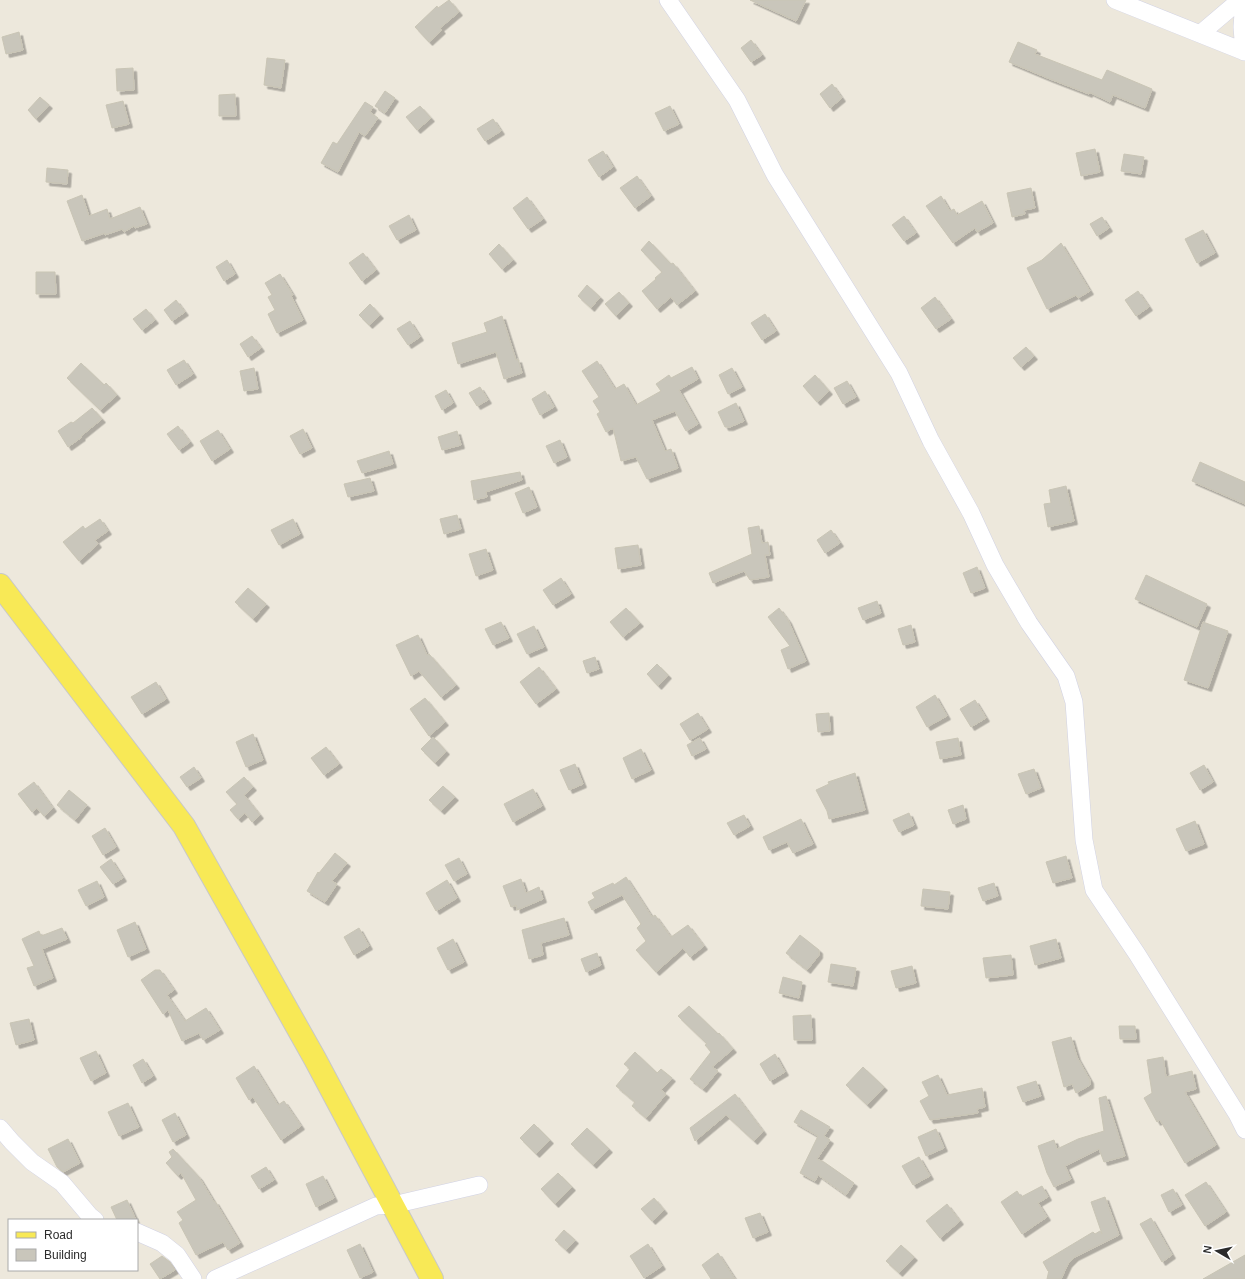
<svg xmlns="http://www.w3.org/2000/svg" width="1245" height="1279" viewBox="0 0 1245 1279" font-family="Helvetica,sans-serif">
<defs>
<filter id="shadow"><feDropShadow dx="3.5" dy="3.5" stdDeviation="0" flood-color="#0004"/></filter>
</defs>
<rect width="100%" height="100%" fill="#ede8dc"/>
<!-- building -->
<path fill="#c9c6bb" stroke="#c9c5b5" filter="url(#shadow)" d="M449 0 459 12 440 28 442 30 429 42 415 27 437 6 438 8Z
M750 0H806L796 21Z
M19 32 23 50 6 54 2 37Z
M751 40 762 55 751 62 741 48Z
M1018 42 1037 50 1035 54 1102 80 1107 70 1152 89 1145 108 1113 95 1110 102 1089 92V94L1050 79 1009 62Z
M267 58 285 60 281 88 264 85Z
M133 68 134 90 117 91 116 69Z
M832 84 842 98 830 108 820 94Z
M385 91 395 98 385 113 375 106Z
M235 94 236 116H219V95Z
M40 97 49 105 36 119 28 110Z
M123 101 129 124 112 128 106 105Z
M365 102 373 107 370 112 378 118 365 136 359 132 338 172 321 163 333 142 337 144Z
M420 106 431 118 417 130 406 117Z
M670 106 679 124 664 131 655 113Z
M493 119 501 131 485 141 477 129Z
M1095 149 1100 172 1081 176 1076 153Z
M603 151 613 167 599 177 588 160Z
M1124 154 1144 157 1141 174 1121 171Z
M47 168 68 170 67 184 46 182Z
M637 176 651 196 635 208 620 188Z
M1031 188 1035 208 1024 210 1025 214 1012 217 1007 193Z
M82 195 89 216 107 209 110 219 140 207 147 224 135 228 134 226 124 232 122 229 105 235V233L82 241 67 201Z
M941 196 950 211 954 209 957 215 982 201 993 223 977 232 975 228 953 243 926 206Z
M527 197 543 219 528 229 513 208Z
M409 215 416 230 397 240 389 226Z
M904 216 916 233 904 241 892 225Z
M1102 217 1109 228 1097 236 1090 224Z
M1203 230 1215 253 1197 263 1185 239Z
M649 241 671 264 673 263 695 291 677 305 671 297 657 309 642 291 656 279 655 278 662 272 641 250Z
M1061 243 1090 291 1078 298 1076 295 1047 309 1027 268 1042 260Z
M499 244 513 260 502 269 489 254Z
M363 253 376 270 362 281 349 263Z
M227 260 235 274 224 281 216 267Z
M36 272H55L56 294H36Z
M280 274 293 295 291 296 303 320 277 333 268 314 275 310 268 297 272 295 265 283Z
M587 285 600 297 591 308 578 296Z
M1138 291 1149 307 1136 316 1125 300Z
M619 292 629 303 616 316 605 304Z
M935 297 951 319 936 329 921 308Z
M176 300 185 312 172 321 164 310Z
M370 304 380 315 369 325 359 315Z
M146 309 155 320 142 330 133 319Z
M765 314 776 331 762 340 751 323Z
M502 316 516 360 518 359 522 373 504 379 496 352 458 364 452 343 487 332 484 323Z
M410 321 420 337 408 345 397 329Z
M252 336 261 348 248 357 240 344Z
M1026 347 1034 356 1021 367 1013 358Z
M184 360 193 374 176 385 167 370Z
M597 361 615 389 624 384 636 405 661 391 656 384 669 375 671 378 692 367 698 379 679 390 698 424 686 431 675 411 652 420 665 451 671 449 678 468 647 479 636 457 621 461 613 428 606 432 597 414 600 412 593 401 599 397 582 371Z
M81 363 104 385 106 383 117 395 100 410 67 378Z
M254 368 258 389 244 391 240 371Z
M732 368 742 387 728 394 719 375Z
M815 375 829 391 817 402 803 386Z
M847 381 856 397 843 404 834 388Z
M480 387 488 400 477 406 469 393Z
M446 390 453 403 442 410 435 396Z
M545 391 554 407 540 415 532 399Z
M736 403 744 421 730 427H725L718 412Z
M92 408 102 419 81 436 82 437 68 447 58 431 71 422 73 423Z
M178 426 190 442 179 450 167 434Z
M303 429 312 448 300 454 290 436Z
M218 430 230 449 212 461 200 441Z
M457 431 461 445 442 450 438 437Z
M560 440 567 457 554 463 546 446Z
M389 451 393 464 362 473 357 461Z
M1200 462 1245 482V504L1192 481Z
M520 472 522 480 486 492 487 497 474 500 471 481Z
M370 478 374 491 348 497 344 484Z
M1066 486 1074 521 1048 527 1044 504 1051 503 1049 490Z
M529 487 537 507 523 513 515 493Z
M457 515 461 529 444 534 440 519Z
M100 519 108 531 95 540 98 544 79 561 63 542 83 526 85 529Z
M293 519 300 534 279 545 271 530Z
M759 526 762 543 768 542 770 555H765L769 577 750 580 744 571 713 583 709 573 752 554 748 528Z
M831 530 840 543 825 553 817 540Z
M638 545 641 565 618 569 615 548Z
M486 549 493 570 476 576 469 554Z
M977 567 985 588 971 593 963 573Z
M1146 575 1207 604 1197 627 1135 599Z
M561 578 571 594 553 605 543 590Z
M248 588 266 604 253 619 235 602Z
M877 601 881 613 863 620 858 608Z
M626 608 640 623 623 637 610 622Z
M779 608 788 620 806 661 788 669 781 650 790 646 768 617Z
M501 622 509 638 493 645 485 629Z
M1203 622 1228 631 1208 688 1184 680Z
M911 625 915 642 903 645 898 629Z
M534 626 544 647 527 654 517 634Z
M418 635 427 655 429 654 456 685 441 697 419 671 411 676 396 645Z
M595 657 599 669 587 673 583 661Z
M657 664 668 675 658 686 647 674Z
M539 667 556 689 536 704 520 682Z
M156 682 166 699 142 714 131 697Z
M935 695 947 716 927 727 916 707Z
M425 698 445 722 429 736 410 709Z
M975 700 986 718 971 727 960 709Z
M698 713 708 729 690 740 680 724Z
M829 713 830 731 818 732 816 714Z
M253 734 263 760 246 767 236 742Z
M433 737 446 751 435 763 421 749Z
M700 738 706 749 692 756 687 745Z
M958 738 961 755 940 759 936 742Z
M326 747 339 764 324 775 311 758Z
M641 749 651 770 632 779 623 758Z
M575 764 583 784 569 790 560 770Z
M1204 765 1213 782 1200 790 1190 773Z
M194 767 201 778 187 787 180 777Z
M1034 769 1041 788 1026 794 1018 774Z
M855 773 865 810 829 819 827 811 816 790 829 784 828 782Z
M244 777 253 787 244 795 260 815 252 822 245 813 238 819 230 810 237 804 226 792Z
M34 782 53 808 44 816 37 808 32 812 18 794Z
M443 786 455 797 441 811 429 800Z
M533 789 542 806 513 822 504 804Z
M69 790 87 805 75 820 57 805Z
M963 805 966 819 953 824 948 810Z
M909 813 914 825 899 832 893 820Z
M744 815 750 826 734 835 727 823Z
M801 819 813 844 793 853 787 842 769 850 763 837Z
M1195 821 1204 844 1186 851 1176 829Z
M105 828 116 847 103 855 92 836Z
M335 853 347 863 332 881 337 884 325 902 307 891 318 872 319 873Z
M1066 856 1072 878 1053 883 1046 862Z
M459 858 467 874 454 881 445 865Z
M111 859 123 878 113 884 100 867Z
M626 877 652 917 655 915 671 937 688 925 704 946 690 957 683 948 656 972 636 950 646 941 637 928 641 924 622 895 592 910 588 902 595 898 592 893 613 883 614 885Z
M521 879 526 893 539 887 543 899 517 910 516 905 511 907 503 886Z
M447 880 457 898 436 911 426 893Z
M97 881 104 897 86 906 78 890Z
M994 883 998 896 983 901 978 888Z
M923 889 950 892 948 909 921 906Z
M564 918 569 935 541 943 543 955 529 959 522 930Z
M135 922 146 949 128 957 117 930Z
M62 928 67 939 42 949 53 978 34 986 27 968 34 966 22 939 39 931 41 936Z
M359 928 369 946 354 955 344 937Z
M800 935 819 950V955L807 970 786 953Z
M453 939 464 962 448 970 437 948Z
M1056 939 1061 958 1035 965 1030 946Z
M597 953 601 965 586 972 581 959Z
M1011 955 1013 975 986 978 983 958Z
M831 964 856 968 853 986 828 982Z
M912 966 916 983 896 988 891 971Z
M155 970H160L174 990 167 995 185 1021 206 1008 220 1030 203 1040 199 1033 182 1041 168 1010 163 1014 141 980Z
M783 977 802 982 799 998 779 993Z
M689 1006 718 1034 719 1033 733 1049 712 1067 718 1071 703 1089 690 1079 711 1052 705 1045 707 1044 678 1016Z
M811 1015 812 1040H794L793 1016Z
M29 1019 34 1040 16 1045 10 1023Z
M1119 1026H1135L1136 1039H1120Z
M1071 1037 1077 1057 1090 1080V1085L1076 1093 1072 1084 1064 1087 1052 1042Z
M96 1051 106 1073 91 1081 80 1058Z
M635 1052 657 1073 661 1069 672 1078 661 1090 666 1094 646 1118 632 1106 635 1102 616 1086 630 1069 624 1064Z
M775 1054 785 1072 770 1081 760 1064Z
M1163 1057 1166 1077 1192 1071 1196 1089 1185 1092 1216 1145 1185 1163 1160 1120 1157 1122 1144 1098 1152 1093 1147 1060Z
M143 1059 153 1076 142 1083 133 1065Z
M254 1066 278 1105 284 1101 301 1126 281 1140 253 1097 249 1100 236 1078Z
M863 1067 884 1087 867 1105 846 1085Z
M938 1075 947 1095 982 1088 985 1107 977 1109 978 1113 930 1120 920 1101 929 1096 922 1082Z
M1036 1081 1041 1096 1023 1102 1017 1087Z
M735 1094 763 1131 754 1141 726 1115 695 1141 690 1128Z
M1106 1096 1125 1156 1104 1162 1099 1149 1065 1166 1071 1179 1054 1187 1047 1173 1038 1146 1054 1140 1057 1149 1078 1139 1104 1131 1099 1098Z
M128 1103 139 1127 119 1136 108 1112Z
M801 1110 830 1127 824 1136 830 1140 817 1159 824 1162 854 1183 846 1195 818 1175 815 1181 800 1173 818 1136 794 1122Z
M175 1113 186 1135 173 1142 162 1120Z
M534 1124 550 1140 536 1154 520 1138Z
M587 1128 609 1149 593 1165 571 1144Z
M936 1129 944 1148 926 1156 918 1137Z
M68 1139 80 1163 63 1172 57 1167 48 1149Z
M173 1149 199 1177 214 1202 215 1201 240 1243 228 1250 223 1242 196 1255 179 1223 183 1220 177 1212 196 1200 181 1173 178 1176 166 1163 172 1157 169 1152Z
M919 1157 930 1176 913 1185 902 1166Z
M266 1167 274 1180 259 1189 251 1176Z
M558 1173 572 1187 555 1204 541 1189Z
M323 1176 334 1198 316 1207 306 1184Z
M1206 1182 1226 1212 1205 1226 1185 1195Z
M1042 1186 1048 1197 1038 1203 1047 1217 1022 1234 1001 1202 1017 1191 1021 1197Z
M1173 1189 1182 1205 1169 1212 1161 1195Z
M1105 1197 1119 1235 1075 1257 1068 1264 1061 1279H1047L1049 1270 1048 1271 1043 1262 1093 1232 1095 1234 1100 1231 1102 1234 1091 1202Z
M654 1198 664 1210 652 1221 641 1209Z
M127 1200 136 1220H117L111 1207Z
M947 1204 960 1221 940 1238 926 1221Z
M760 1213 768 1232 753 1238 745 1218Z
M1151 1218 1172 1255 1162 1262 1140 1224Z
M564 1230 575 1240 566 1250 555 1240Z
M360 1244 373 1272 360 1278 347 1250Z
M648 1244 662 1266 644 1278 630 1256Z
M901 1245 914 1257 899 1273 886 1261Z
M718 1253 735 1279H711L702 1265Z
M1245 1255V1279H1203Z
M162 1256 170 1262 175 1270 160 1279 150 1264Z"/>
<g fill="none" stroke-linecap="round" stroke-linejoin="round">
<!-- minor casing -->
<g stroke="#d1d2e4" stroke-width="18">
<path id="minor" d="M668 0 737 100 775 175 899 373 931 441 971 513 995 565 1029 623 1066 676 1074 702 1084 840 1094 890 1137 954 1237 1114 1245 1130
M1115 0 1245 52
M1244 0 1242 27 1244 52
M1200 34 1240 0
M0 1128 12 1142 32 1162 62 1183 90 1216 95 1220
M137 1232 162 1243 177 1255 193 1279
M215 1279 376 1206 393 1205 479 1185"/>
</g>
<!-- primary casing -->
<g stroke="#c8c8c8" stroke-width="24">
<path id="primary" d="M0 585 184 826 315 1059 432 1279"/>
</g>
<!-- minor -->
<use href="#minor" stroke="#fff" stroke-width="17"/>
<!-- primary -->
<use href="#primary" stroke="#f8e956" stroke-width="22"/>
</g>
<!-- legend -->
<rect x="8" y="1219" width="130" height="52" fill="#ffffff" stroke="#aaaaaa"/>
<rect x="16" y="1232" width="20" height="6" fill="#f8e956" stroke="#aaaaaa"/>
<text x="44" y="1239" font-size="12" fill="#2b2b2b">Road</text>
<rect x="16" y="1249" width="20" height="12" fill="#c9c6bb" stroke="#aaaaaa"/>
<text x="44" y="1259" font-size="12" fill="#2b2b2b">Building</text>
<!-- north arrow -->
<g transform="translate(1217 1251) rotate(279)" stroke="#ffffff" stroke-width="3" paint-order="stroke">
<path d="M0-3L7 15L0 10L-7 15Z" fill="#2b2b2b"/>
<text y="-6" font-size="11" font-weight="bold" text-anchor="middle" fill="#2b2b2b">N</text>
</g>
</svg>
